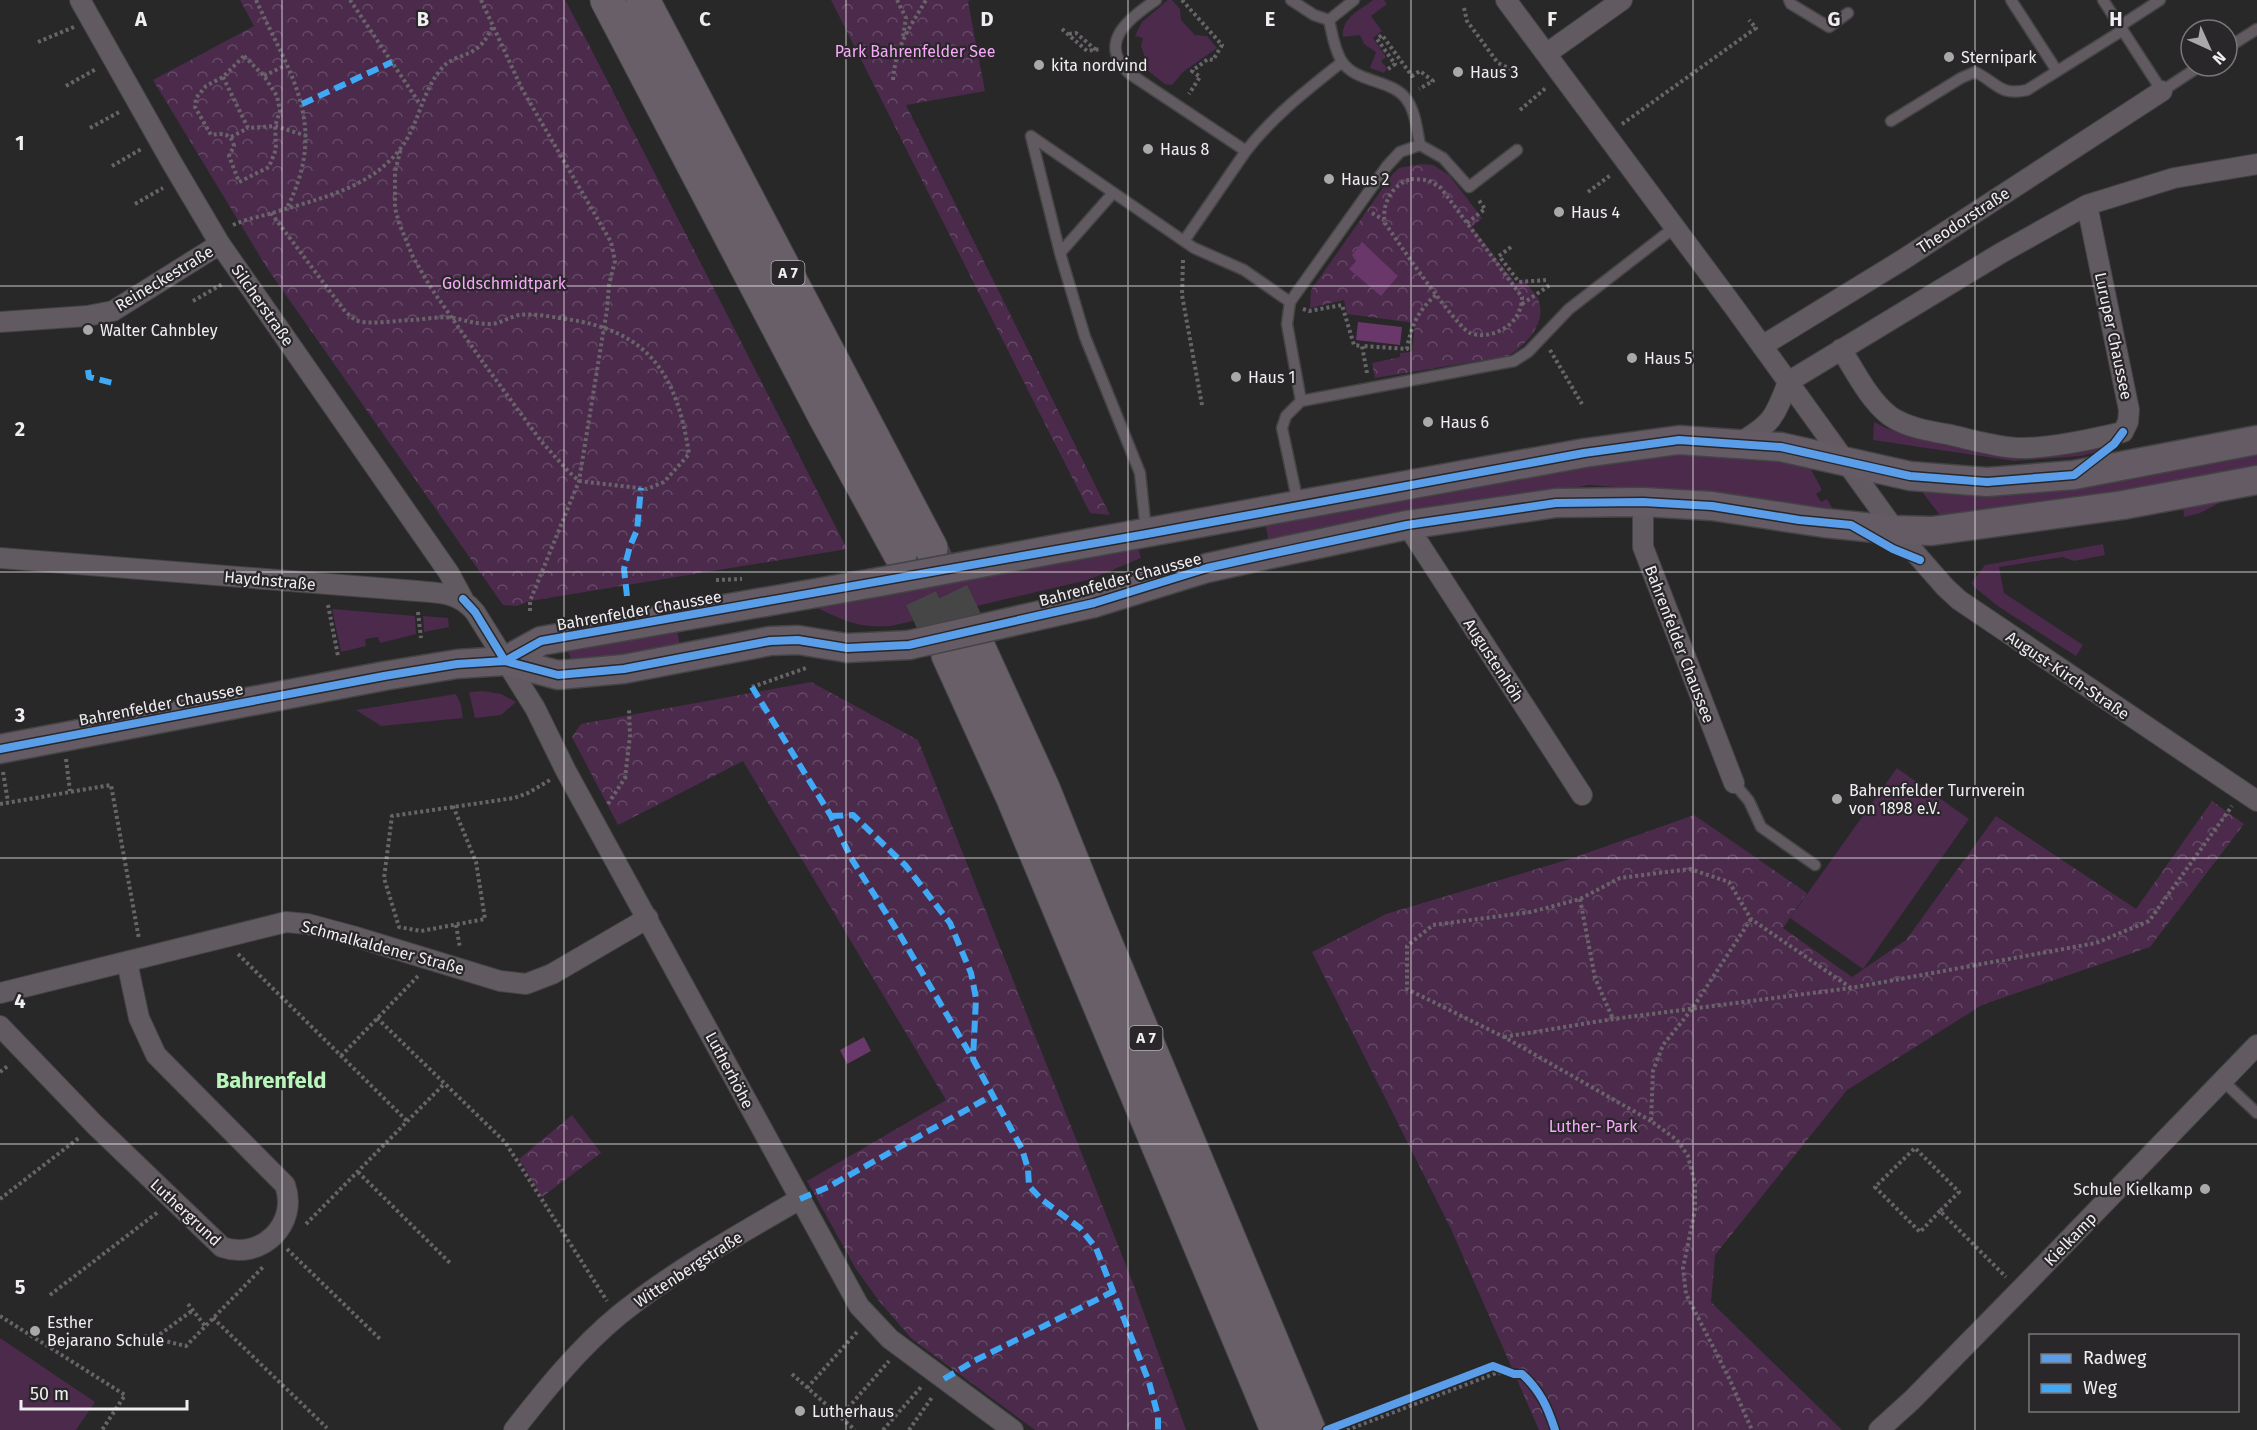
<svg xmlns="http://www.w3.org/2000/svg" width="2257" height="1430" viewBox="0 0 2257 1430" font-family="'Fira Sans',sans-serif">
<defs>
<pattern id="park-crowns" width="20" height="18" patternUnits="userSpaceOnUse" patternTransform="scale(1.5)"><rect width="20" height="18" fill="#4b2a4c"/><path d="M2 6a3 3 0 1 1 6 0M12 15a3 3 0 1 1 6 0" fill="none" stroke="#654966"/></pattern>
</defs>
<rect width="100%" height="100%" fill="#282828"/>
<!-- green -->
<path fill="#4b2a4c" d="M1168 0H1172L1180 9 1181 20 1195 35 1207 36 1217 48 1183 72 1172 85 1165 84 1143 67 1147 63 1141 46 1143 38 1135 36 1142 22Z
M1373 0H1384L1387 4 1371 16 1382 31 1373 38 1386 57 1381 61 1387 68 1384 73 1370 68 1376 52 1364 44 1360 35 1343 37C1341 18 1360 10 1373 0Z
M1874 422 1888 429 1988 450 2109 445 2098 452 2081 456 2014 461 1873 440Z
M2257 451V470L2027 509 1942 518 1920 489Z
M1665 455 1737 456 1808 464 1822 490 1816 494 1821 502 1827 499 1835 513 1698 493 1589 485 1269 542 1265 524 1379 497Z
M2225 500 2200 513 2184 517 2183 505Z
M2103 544 2105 555 2074 561 2063 557 1999 567 2004 593 2083 645 2076 656 1999 607 1973 586 1972 582 1985 565Z
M1138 548 1141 558 1088 580 891 626C856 628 846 621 815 607Z
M332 609 415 616 416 634 380 643 378 637 365 639 366 646 341 652Z
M423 616 448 618 449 627 424 632Z
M677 629 680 647 607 660 572 661 566 647Z
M483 691 501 694 516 702 501 715 475 718 469 692Z
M456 694 461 705 463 718 381 726 356 710Z
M1897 768 1969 819 1863 969 1790 918Z
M0 1338 95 1402 76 1430H0Z"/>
<!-- park -->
<path fill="url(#park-crowns)" d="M240 0H565L587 41 847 549 530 601 517 606 503 605 267 268 153 80 254 26Z
M831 0H970L968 2 985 91 906 105 1110 515 1090 513Z
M1420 164 1433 165 1449 175 1482 218 1472 227 1516 284 1523 280C1528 286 1535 292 1538 299 1548 322 1526 345 1508 356L1375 378 1372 363 1400 357V353L1412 352 1415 323 1347 314 1344 300 1310 308 1311 290 1392 175 1399 168Z
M811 682 918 740 1133 1283 1186 1430H1035L912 1339 879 1301 856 1269 807 1181 946 1100 743 761 618 825 572 737 581 724Z
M2212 801 2244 824 2150 947 1982 1005 1847 1090 1715 1255 1711 1302 1842 1430H1539L1451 1229 1312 952 1386 914 1570 859 1694 815 1807 893 1783 928 1852 977 1906 940 1996 816 2136 909Z
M572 1115 601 1153 542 1197 519 1159Z"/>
<!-- water -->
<path fill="#6a376b" d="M1362 242 1398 276 1381 296 1349 269 1356 261 1352 255Z
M1358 322 1402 327 1400 345 1356 340Z
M864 1037 871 1051 847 1064 840 1050Z"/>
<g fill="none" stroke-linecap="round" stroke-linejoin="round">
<!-- highway-tunnel -->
<path stroke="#464646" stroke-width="33" stroke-dasharray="33 16" stroke-linecap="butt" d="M931 548 979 648
M900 554 948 655"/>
<!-- lane casing -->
<g stroke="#444" stroke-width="13">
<path id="lane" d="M1156 0C1129 18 1096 43 1130 74L1246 151C1274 115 1307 90 1342 62
M1291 0 1314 15 1329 20
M1789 0 1791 4 1829 27 1848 13
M2011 0 2057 71
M2103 0 2162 91 2200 66
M1329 20 1354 0
M2120 26 2160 0
M2227 48 2257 29
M1891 121 1961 78 1975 72C1998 83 1999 96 2027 90L2123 30
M1031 136 1194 248 1244 270 1290 302 1387 166 1400 152 1420 145C1417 131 1416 113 1407 100 1392 78 1355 84 1341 60 1334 48 1332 33 1329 20
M1031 136 1060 253 1113 193
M1420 145 1443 158 1469 187 1517 150
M1184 241 1246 151
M1060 253 1085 337 1140 473 1146 531
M1290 302 1287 324 1301 401 1514 361 1528 352 1569 309 1675 227
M1298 503 1282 428 1286 416 1301 401
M1734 783 1749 801 1761 827 1815 865
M2223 1081 2257 1113"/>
</g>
<!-- street casing -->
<g stroke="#444" stroke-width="22">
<path id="street" d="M80 0 172 163 220 244 449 573 463 599
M1506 0 1734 307 1895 530 1945 587 1959 600 2257 801
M1546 54 1622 0
M0 322 87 316 113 311 220 244
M1762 346 1904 259 2162 91
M1841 349C1855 371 1869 400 1890 416 1906 427 1928 431 1946 434 1970 439 1994 447 2019 448 2049 449 2093 439 2123 432L2128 422 2129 410 2087 205
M1788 382 2001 253 2087 205 2174 178 2257 164
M1739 443C1772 424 1775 417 1788 382
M1643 502V547L1734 783
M1407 525 1582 795
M0 558 417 591C440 593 459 592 475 612L535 708 566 771 859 1306 890 1339 1013 1430
M0 993 286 922 308 924 356 937 500 981 526 984 552 974 648 918
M0 1026 95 1125 222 1247C261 1261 299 1224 285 1185L156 1055 139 1018 127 962
M514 1430C546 1389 579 1348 619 1315 675 1270 738 1235 800 1199
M1879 1430 1912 1400 2020 1290 2257 1045"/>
</g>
<!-- secondary casing -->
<g stroke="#444" stroke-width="31">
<path id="secondary" d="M1067 547 1584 453 1679 440 1781 447 1910 476 1987 482 2074 475 2257 440
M1094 603 1207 568 1275 553 1407 525 1556 503 1643 502 1712 506 1824 523 1895 530 1932 531 2123 505 2257 480
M505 661 541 641 879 582
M0 749 384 676 457 664 505 661 558 675 624 669 770 641 798 640 847 648 909 645"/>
</g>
<!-- highway casing -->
<g stroke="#444" stroke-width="35">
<path id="highway" d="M607 0 825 417 900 554
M643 0 931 548
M979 648 1043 788 1094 915 1309 1430
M948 655 1012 796 1277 1430"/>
</g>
<!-- path -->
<path stroke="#696469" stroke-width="4" stroke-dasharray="3 3" stroke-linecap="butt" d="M256 0C291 77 329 124 287 208
M350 0 420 104
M481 0 522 89 611 242 615 261 609 285 607 309 579 481 530 601V614
M897 0 906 18 903 36
M1182 0 1222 45 1213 60 1208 59 1192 71 1200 77 1189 94
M1464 8 1467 21 1498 63 1511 69
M1062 29 1087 51 1100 49
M1069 34 1076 33 1096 50
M38 42 74 27
M244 56 264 76 277 96 280 111 275 126 276 149 269 167 239 182 229 156 234 146C231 133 223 133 211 135L195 107 196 98 206 86 223 77Z
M1388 69 1395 64 1377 39 1382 35 1412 76 1420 71 1433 81 1419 89
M264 76 286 65
M223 77 248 128 275 126 307 136
M893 80C896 45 909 29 926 0
M66 86 96 69
M1520 110 1547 87
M1622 124 1756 28 1749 20
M90 128 121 111
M231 137 248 128
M112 166 143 148
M1411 179 1428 180 1441 188 1522 297C1522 311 1514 324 1501 330 1492 335 1480 337 1470 333 1457 328 1397 241 1385 223 1381 205 1392 184 1411 179Z
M1588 192 1612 174
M135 204 163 188
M271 213 344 310C348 314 353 319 358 321 373 325 398 320 413 320 426 319 441 316 454 318 467 321 477 324 490 324 501 324 510 316 520 315 535 313 551 317 566 319 650 331 677 375 689 454L664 482 647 489 579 481 568 471 541 441 482 361 431 288 413 257 399 223 395 208V172L401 148
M1372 213 1384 220
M1467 223 1485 209 1478 199
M233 225C245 219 259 217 272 213 317 199 370 189 400 149 419 126 421 92 442 68 450 58 463 57 473 51 483 45 488 36 493 26
M1511 247 1499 256 1519 282 1546 280
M1183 260 1182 295 1202 405
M193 301 224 283
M1522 304 1550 285
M1303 309 1309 311 1342 305 1354 345 1362 346
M1550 350 1582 404
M1367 373 1362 346 1407 349C1411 326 1418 310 1437 294
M716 580 742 579
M328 605 338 656
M418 612 421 638
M752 687 806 668
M66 759 70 791
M3 772 8 802
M0 804 111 785 139 939
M608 804 625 778 630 736 629 708
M453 806 476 862 485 919 421 931 399 927 384 878 392 816 514 798 528 793 550 780
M1580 899 1595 978 1613 1019
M1751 919 1692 1009 1663 1045 1653 1071 1651 1121 1677 1140 1688 1156 1695 1184V1210L1683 1268 1686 1294 1729 1378 1752 1430
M456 925 460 948
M238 954 407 1121
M377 1018 505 1142 607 1301
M1504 1037 1613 1019 1851 988 2096 943 2149 921 2232 806
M341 1056 418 976
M0 1072 9 1065
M1651 1121 1504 1037 1407 989V946L1433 925 1531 912 1580 899 1620 878 1690 869 1729 882 1751 919 1851 988
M358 1172 450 1263
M0 1199 80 1137
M1940 1211 1920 1232 1875 1187 1915 1148 1959 1192 1940 1211 2006 1277
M306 1224 444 1084
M287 1249 381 1340
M50 1295 158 1212
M188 1304 205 1326
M0 1316 125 1395 102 1430
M213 1318 327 1428
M144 1336 186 1346 264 1266
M155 1338 193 1310
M792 1374 855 1430
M807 1388 857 1332
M840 1417 889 1361
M883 1430 922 1386
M909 1430 933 1396
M1347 1430 1496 1373 1522 1374 1535 1386 1549 1412 1555 1430"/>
<!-- lane -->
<use href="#lane" stroke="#615a61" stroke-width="10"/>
<!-- street -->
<use href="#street" stroke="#615a61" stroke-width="20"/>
<!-- secondary -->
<use href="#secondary" stroke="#645b64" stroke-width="28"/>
<!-- highway -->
<use href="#highway" stroke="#695f69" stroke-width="33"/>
<!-- secondary-bridge casing -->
<g stroke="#444" stroke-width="31" stroke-linecap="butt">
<path id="secondary-bridge" d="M879 582 1067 547
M909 645 1094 603"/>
</g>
<!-- secondary-bridge -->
<use href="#secondary-bridge" stroke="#645b64" stroke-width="28"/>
<!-- quiet -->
<path stroke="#3fa9f5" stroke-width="6" stroke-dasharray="12 6" stroke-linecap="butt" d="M302 104 392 62
M88 370 89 377 113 383
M627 596 624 569 630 546 637 530 641 488
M752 687 831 816 851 858 900 935 973 1059 1022 1149 1028 1169 1029 1186 1041 1199 1080 1228 1096 1248 1149 1382 1158 1416V1430
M831 816 853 815 906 866 950 923 971 973 976 998 973 1059
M800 1199 828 1187 993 1095
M944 1379 974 1361 1114 1291"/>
<!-- cycleway casing -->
<g stroke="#292729" stroke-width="11">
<path id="cycleway" d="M463 599 475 612 505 661
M505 661 541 641 1147 534 1584 453 1679 440 1781 447 1910 476 1987 482 2074 475 2114 444 2123 432
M0 749 384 676 457 664 505 661 558 675 624 669 770 641 798 640 847 648 909 645 1094 603 1207 568 1275 553 1407 525 1556 503 1643 502 1712 506 1799 520 1851 525 1893 549 1920 560
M1327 1430 1493 1366 1514 1374H1522C1540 1390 1548 1408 1555 1430"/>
</g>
<!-- cycleway -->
<use href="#cycleway" stroke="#5a9eea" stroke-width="8"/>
</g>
<!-- grid -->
<path fill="none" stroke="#f0eef0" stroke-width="1.5" stroke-opacity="0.55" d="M282 0V1430M564 0V1430M846 0V1430M1128 0V1430M1411 0V1430M1693 0V1430M1975 0V1430M0 286H2257M0 572H2257M0 858H2257M0 1144H2257"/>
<!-- markers -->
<g fill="#aaa9aa" stroke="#292729" stroke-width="2">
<circle cx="1949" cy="57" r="6"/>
<circle cx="1039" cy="65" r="6"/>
<circle cx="1458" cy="72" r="6"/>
<circle cx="1148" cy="149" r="6"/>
<circle cx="1329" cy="179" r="6"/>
<circle cx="1559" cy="212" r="6"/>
<circle cx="88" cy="330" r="6"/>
<circle cx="1632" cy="358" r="6"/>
<circle cx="1236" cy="377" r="6"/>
<circle cx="1428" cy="422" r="6"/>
<circle cx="1837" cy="799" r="6"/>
<circle cx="2205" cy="1189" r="6"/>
<circle cx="35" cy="1331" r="6"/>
<circle cx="800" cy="1411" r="6"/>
</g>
<g text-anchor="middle" stroke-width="4.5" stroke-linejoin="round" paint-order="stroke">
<!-- shield labels -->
<g fill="#292729" stroke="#b4b2b4" stroke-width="1.5">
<rect x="771.5" y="261" width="33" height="24" rx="4.5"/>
<rect x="1129.5" y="1026" width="33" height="24" rx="4.5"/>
</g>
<g font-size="15" font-weight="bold" fill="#f0eef0">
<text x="788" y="278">A 7</text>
<text x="1146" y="1043">A 7</text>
</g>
<!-- park labels -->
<g font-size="16" fill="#f9a9fb" stroke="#292729">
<text x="915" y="57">Park Bahrenfelder See</text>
<text x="504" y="289">Goldschmidtpark</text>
<text x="1593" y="1132">Luther- Park</text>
</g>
<!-- poi labels -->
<g font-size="16" fill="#f0eef0" stroke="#292729" text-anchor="start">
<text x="1961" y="63">Sternipark</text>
<text x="1051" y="71">kita nordvind</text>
<text x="1470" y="78">Haus 3</text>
<text x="1160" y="155">Haus 8</text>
<text x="1341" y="185">Haus 2</text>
<text x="1571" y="218">Haus 4</text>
<text x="100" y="336">Walter Cahnbley</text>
<text x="1644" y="364">Haus 5</text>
<text x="1248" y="383">Haus 1</text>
<text x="1440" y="428">Haus 6</text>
<text x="1849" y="796">Bahrenfelder Turnverein<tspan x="1849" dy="18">von 1898 e.V.</tspan></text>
<text x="2193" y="1195" text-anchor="end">Schule Kielkamp</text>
<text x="47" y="1328">Esther<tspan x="47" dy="18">Bejarano Schule</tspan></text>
<text x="812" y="1417">Lutherhaus</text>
</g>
<!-- street labels -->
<g font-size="16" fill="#f0eef0" stroke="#292729">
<text transform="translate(1963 220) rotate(-33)" y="6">Theodorstraße</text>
<text transform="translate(164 278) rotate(-31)" y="6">Reineckestraße</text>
<text transform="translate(263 305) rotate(55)" y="6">Silcherstraße</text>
<text transform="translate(2114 336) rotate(78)" y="6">Luruper Chaussee</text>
<text transform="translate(1120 579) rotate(-15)" y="6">Bahrenfelder Chaussee</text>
<text transform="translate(270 580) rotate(5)" y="6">Haydnstraße</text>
<text transform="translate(639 610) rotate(-10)" y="6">Bahrenfelder Chaussee</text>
<text transform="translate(1680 644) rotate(69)" y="6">Bahrenfelder Chaussee</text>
<text transform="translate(1494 660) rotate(57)" y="6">Augustenhöh</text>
<text transform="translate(2068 675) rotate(34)" y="6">August-Kirch-Straße</text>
<text transform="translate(161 704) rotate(-11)" y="6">Bahrenfelder Chaussee</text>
<text transform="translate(383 947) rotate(15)" y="6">Schmalkaldener Straße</text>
<text transform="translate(730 1070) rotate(62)" y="6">Lutherhöhe</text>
<text transform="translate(186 1212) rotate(43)" y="6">Luthergrund</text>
<text transform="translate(2070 1239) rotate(-46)" y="6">Kielkamp</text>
<text transform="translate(688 1269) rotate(-33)" y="6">Wittenbergstraße</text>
</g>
<!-- district labels -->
<g font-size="22" font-weight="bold" fill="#b9f6bb" stroke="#292729">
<text x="271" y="1088">Bahrenfeld</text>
</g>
</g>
<g font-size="20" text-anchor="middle" font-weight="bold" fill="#f0eef0" stroke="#292729" stroke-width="4.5" stroke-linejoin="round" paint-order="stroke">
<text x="141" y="26">A</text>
<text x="423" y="26">B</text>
<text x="705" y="26">C</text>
<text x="987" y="26">D</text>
<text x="1270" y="26">E</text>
<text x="1552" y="26">F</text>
<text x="1834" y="26">G</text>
<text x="2116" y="26">H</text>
<text x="20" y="150">1</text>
<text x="20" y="436">2</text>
<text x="20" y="722">3</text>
<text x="20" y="1008">4</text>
<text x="20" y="1294">5</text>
</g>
<!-- legend -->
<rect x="2029" y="1334" width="210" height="78" fill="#292729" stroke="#797779" stroke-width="1.5"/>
<rect x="2041" y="1354" width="30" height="9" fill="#5a9eea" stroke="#797779" stroke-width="1.5"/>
<text x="2083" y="1364" font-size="18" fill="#f0eef0">Radweg</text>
<rect x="2041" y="1384" width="30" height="9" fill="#3fa9f5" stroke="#797779" stroke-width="1.5"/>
<text x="2083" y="1394" font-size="18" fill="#f0eef0">Weg</text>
<!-- north arrow -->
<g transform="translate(2209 48) rotate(135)"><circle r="28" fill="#292729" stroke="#797779" stroke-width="1.5"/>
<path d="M0-4.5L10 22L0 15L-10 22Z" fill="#aaa9aa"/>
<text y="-9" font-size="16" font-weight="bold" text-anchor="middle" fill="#f0eef0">N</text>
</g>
<!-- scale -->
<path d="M21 1400v9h166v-9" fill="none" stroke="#f0eef0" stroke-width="3"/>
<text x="30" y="1400" font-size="18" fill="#f0eef0" stroke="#292729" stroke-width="4.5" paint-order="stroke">50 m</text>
</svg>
